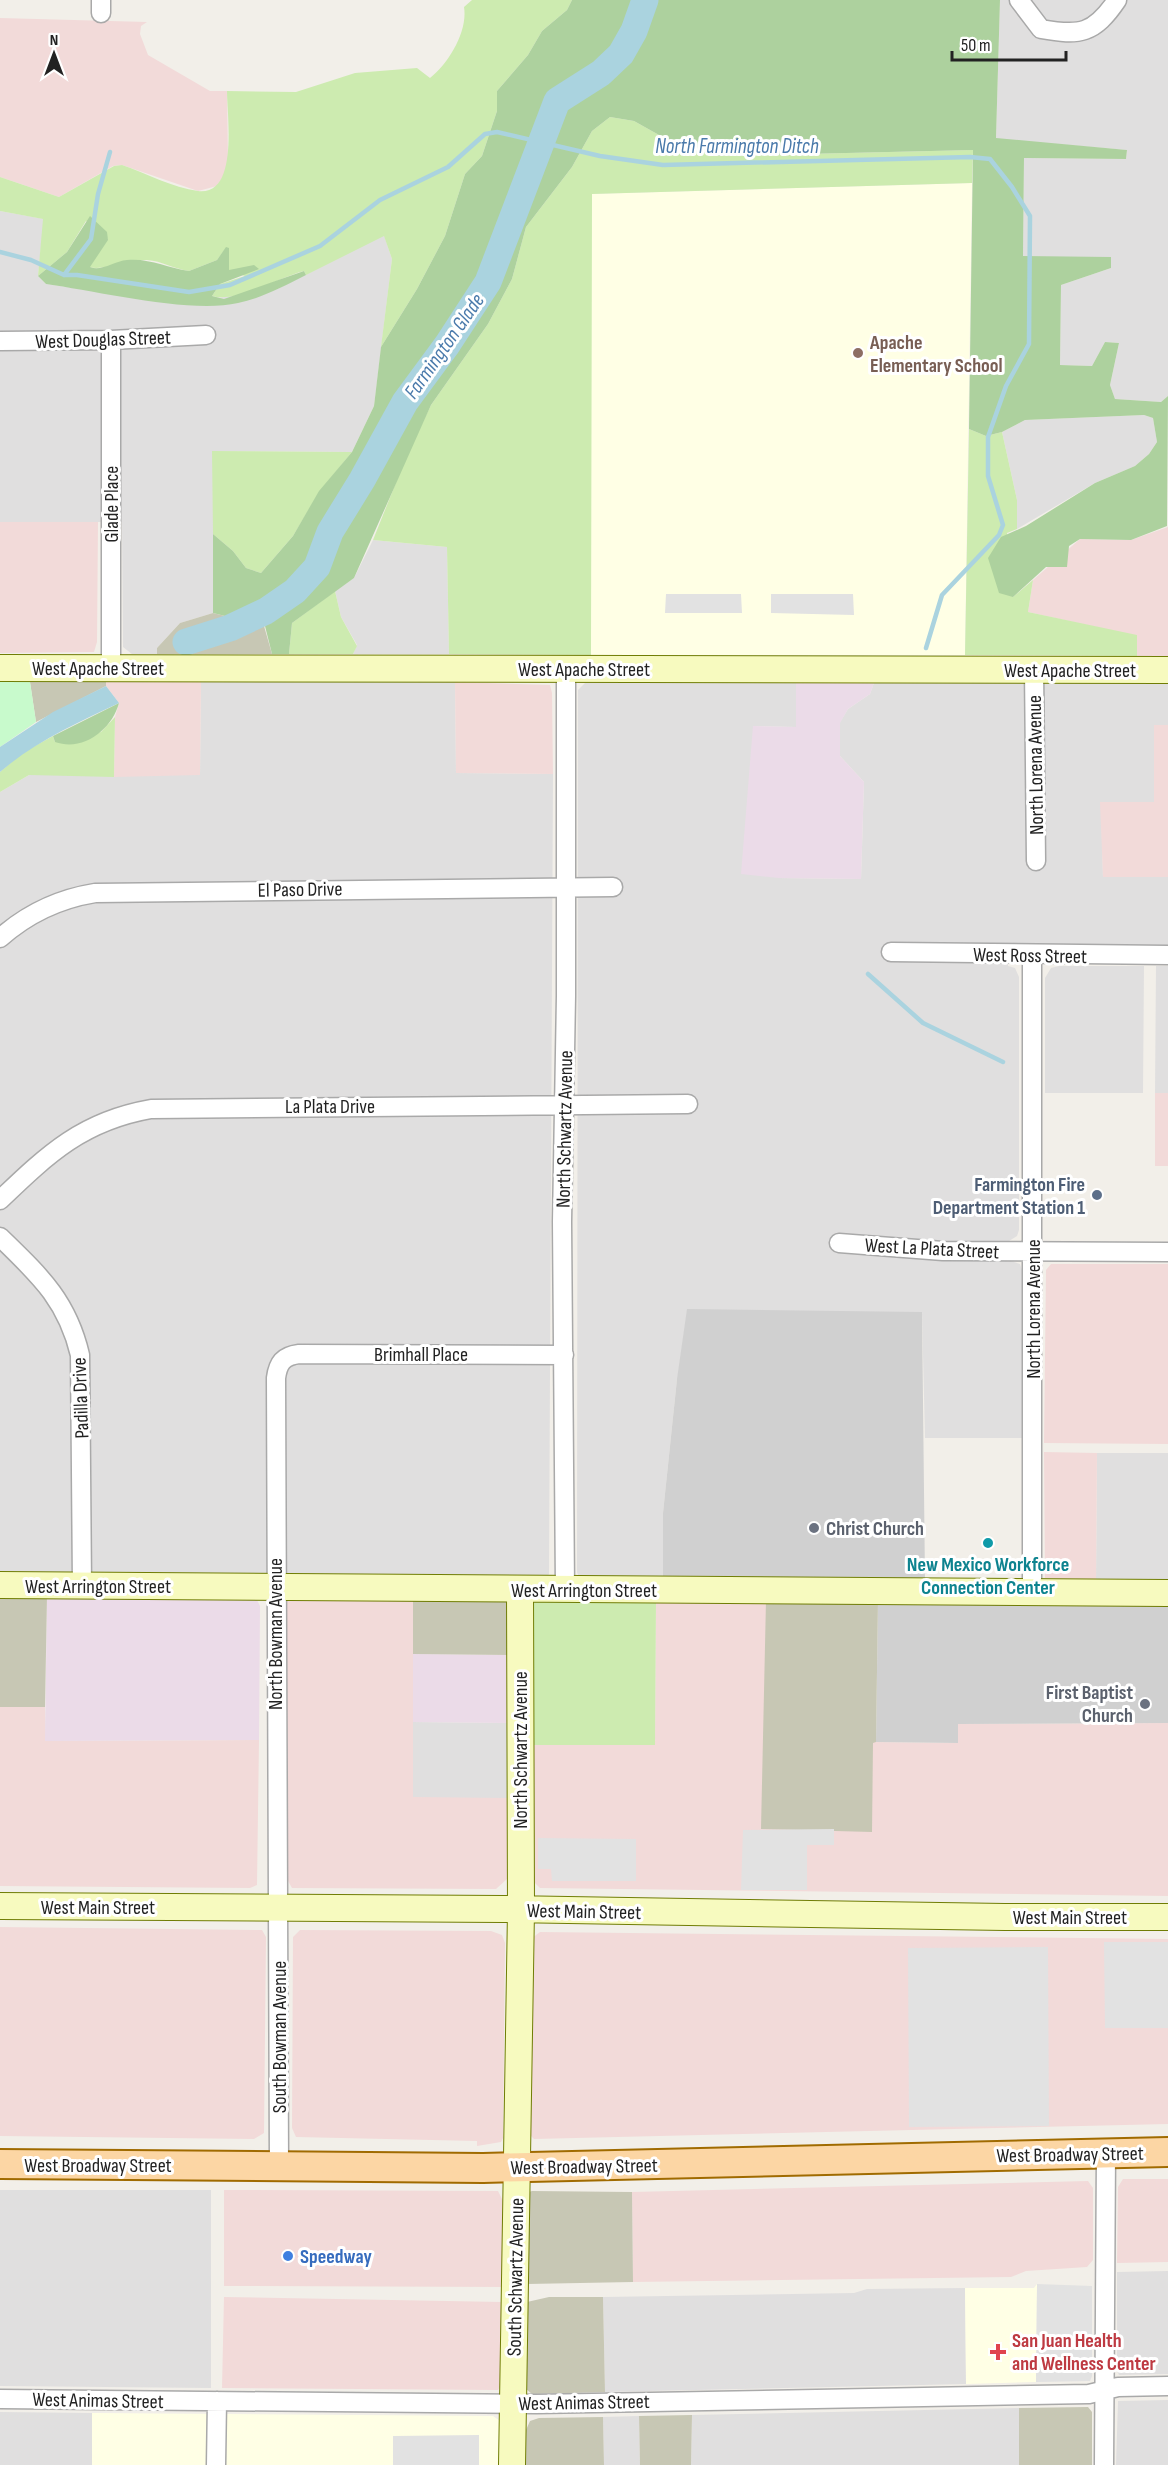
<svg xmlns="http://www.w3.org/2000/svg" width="1168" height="2465" viewBox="0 0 1168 2465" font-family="'Sofia Sans Condensed',sans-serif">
<rect width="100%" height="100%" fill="#f2efe9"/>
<!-- residential -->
<path fill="#e0dfdf" d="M1000 0H1168V396L1161 402 1115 399 1110 385 1119 343 1105 342 1092 366 1060 365 1061 285 1111 268 1023 257 1024 158 1126 159 1127 150 996 139Z
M0 211 44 219 38 276 46 284 176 303 273 291 384 235 392 259 374 406 352 452 213 451V613L180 623 157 648V654H132L123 647 122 522H0Z
M1144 415 1153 418 1157 442 1149 454 1135 466 1095 483 1017 529V500L1002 432 1025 420Z
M373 540 447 547 449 654H353L357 645 341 617 335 591 354 578Z
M201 682H455L456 773 553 774 549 1574 547 1577 0 1575V792L29 775H200Z
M585 683H796V727L753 726 779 878 861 879 864 782 840 756V722L848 709 870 694 874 683 1168 684V725L1154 726V802L1101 803 1103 877H1168V945L1008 944V966L1015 968 1019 977V1230L1017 1236 1009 1241 1011 1261 1020 1264 1022 1270V1438H925L922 1312 677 1379 663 1513V1579L579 1578 577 1572 578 690Z
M1059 966H1144L1143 1093H1045V978L1051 968Z
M1156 966H1168V1093H1155Z
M1097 1453H1168V1581H1096Z
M413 1722 509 1723 508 1798H413Z
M0 2190H211V2388L0 2386Z
M1168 2271V2374L1119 2375 1117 2371V2272Z
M965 2288 966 2384 605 2392 603 2297 854 2293 867 2289Z
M1168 2400V2465H1116L1118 2401Z
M1019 2408V2465H691L692 2415Z
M0 2412 92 2413V2465H0Z
M639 2416 640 2465H604L603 2417Z"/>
<!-- commercial -->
<path fill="#f2dad9" d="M0 18 147 22 141 26 140 34 148 55 210 91H227L228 160 224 178 217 186 198 191 122 165 113 166 59 197 0 177Z
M0 522H98L97 642 94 652 0 653Z
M1168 527V657L1137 656V636L1028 612 1033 580 1080 539 1131 540Z
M106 682H201L200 775 114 777 115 717 119 703 106 686Z
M455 682 550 685 552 693 553 774 456 773Z
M1154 725H1168V877H1103L1100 802H1154Z
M1155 1093H1168V1166H1155Z
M1051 1264H1168V1444L1044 1443 1046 1270Z
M1044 1452 1097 1453 1096 1581 1045 1578Z
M413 1598V1797L508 1798 507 1879 496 1889 292 1888 287 1879 285 1604 288 1599Z
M656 1600H766L873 1742 957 1743 958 1724 1168 1723V1896L540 1888 531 1879 530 1745H655Z
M0 1707H45L46 1741 259 1740 257 1885 250 1888 0 1886Z
M0 1927 262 1930 266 1937 264 2133 254 2139 0 2136Z
M300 1930 491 1931 502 1935 505 1943 503 2138 501 2142 477 2146V2141L296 2137 292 2128 293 1937Z
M540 1932 1168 1939V2124L534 2139 530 2135 532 1938Z
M1123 2179H1168V2262L1117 2263 1118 2187Z
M1088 2181 1093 2188V2260L1087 2267 1026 2271 1011 2277 633 2282 632 2192Z
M224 2190 498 2191 503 2201 502 2287 224 2286Z
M224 2297 502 2302 501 2386 498 2390 222 2388Z"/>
<!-- industrial -->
<path fill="#ebdbe8" d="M796 683H874L870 694 848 709 840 723V756L864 782 861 879 779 878 741 874 753 726 796 727Z
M47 1596 256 1598 260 1606 259 1740 45 1741Z
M413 1654 509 1655V1723L413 1722Z"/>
<!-- education -->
<path fill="#ffffe5" d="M972 183 965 655H591V194Z
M1037 2284 1036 2382 966 2384 965 2288H1034Z
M92 2413 493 2416 500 2421 499 2465H92Z"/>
<!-- religious -->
<path fill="#d0d0d0" d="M687 1309 922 1312 925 1580 663 1579V1513L677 1379Z
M878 1601 1168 1602V1723L958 1724V1743L876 1742Z"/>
<!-- construction -->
<path fill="#c7c7b4" d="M213 613 229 617 179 636 189 650 241 631 254 623 264 626 272 654H157V648L180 623Z
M30 682H106V686L36 722Z
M0 1596H47L45 1707H0Z
M413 1598 508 1601 509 1655 413 1654Z
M766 1600 878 1601 876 1742 873 1743 872 1832 761 1829Z
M532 2191 632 2192 633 2282 527 2284 529 2192Z
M549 2297H603L605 2392 532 2394 526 2389 527 2302Z
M1088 2407 1092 2412V2465H1019V2408Z
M692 2415 691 2465H640L639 2416Z
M603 2417 604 2465H526V2430L530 2421 539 2418Z"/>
<!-- grass -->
<path fill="#cdebb0" d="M472 0H572L567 10 542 31 528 55 497 91V111L482 156 465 174 445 236 417 289 381 347 392 259 384 236 306 275 304 271C277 278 237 303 212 296L220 284 245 276 228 270 229 248H226L217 260 189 271C174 269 162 261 147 260 130 260 103 271 89 267L108 239 86 221 67 252 38 276 43 219 0 211V177L59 197 114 166 122 165C146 173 173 188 198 191 239 196 227 116 227 91L296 92 355 73 417 68 430 78C449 63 468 31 464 7Z
M610 117 634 121 684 149 720 156 973 150 972 183 592 194 591 655 449 654 447 547 373 540 407 455 431 405 488 324 512 279 526 227 572 167 592 131Z
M969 429 986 436 1002 432 1017 500V529L1007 533 1013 597 1033 580 1028 612 1137 635V656L965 655Z
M212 451 352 452 320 491 293 536 261 573 246 568 233 551 213 534Z
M335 591 341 617 357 646 353 654H289L292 623Z
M115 717 114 777 29 775 0 792V772L22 753 53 736 55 742 101 732Z
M656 1600 655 1745H530L532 1601Z"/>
<!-- forest -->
<path fill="#add19e" d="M572 0H643L632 30 616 51 602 66 558 89 545 103 525 173 487 282 445 345 402 400 364 469 329 519 306 571 257 603 229 617 213 613V534L233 551 246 568 261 573 293 536 319 491 352 452 374 406 381 347 417 289 445 236 465 174 482 156 497 111V91L528 55 542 31 567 10Z
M650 0H1000L996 138 1127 150 1126 159 1024 158 1023 256 1111 257V268L1061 285 1060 365 1092 366 1105 342 1119 343 1110 385 1115 399 1161 402 1168 396 1167 526 1131 540 1080 539 1069 546 1067 567H1046L1013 597 999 593 988 558 1001 537 1026 526 1095 483 1135 466 1149 454 1157 442 1153 418 1144 415 1025 420 1002 432 986 436 969 429 973 150 720 156 684 149 634 121 610 117 592 131 572 167 526 227 512 279 488 324 431 405 354 578 292 623 289 654H272L265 626 254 623 294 601 322 577 331 539 355 501 408 403 496 276 499 258 516 214 529 192 555 114 568 99 615 69 634 46Z
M90 216 107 232 108 240 90 267C101 272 114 261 127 260 150 258 167 268 189 271L217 260 226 247 229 248V270L254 265 259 269 220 284 212 296 224 299 304 271 306 275C284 286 262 298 238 303 190 314 97 291 46 284L38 276 67 252Z
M119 703C112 729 84 752 55 742L53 736Z"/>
<!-- sand -->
<path fill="#fff1ba" d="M643 0H650L634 47 627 60 568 99 555 114 537 173 516 214 499 258 496 276 408 403 355 501 331 539 322 577 277 612 262 617 241 631 190 650 179 637 257 603 306 571 329 519 364 469 402 400 445 345 487 282 525 173 544 103 558 89 602 66 616 51 632 30Z"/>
<!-- park -->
<path fill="#c8facc" d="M0 682H30L36 722 0 747Z"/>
<!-- parking -->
<path fill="#e2e2e2" d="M666 594H741L742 613H665Z
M771 594H853L854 615 771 613Z
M834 1829V1845H807V1890H741L743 1830Z
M538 1838 636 1839V1881H552L551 1869H538Z
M1104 1942H1168V2028H1105Z
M1048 1947 1049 2126 909 2127 908 1948Z
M1037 2284 1092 2286V2376L1090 2381 1036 2382Z
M479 2435V2465H393V2436Z"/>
<!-- water -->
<path fill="#aad3df" d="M106 686 119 703C77 723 36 741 0 772V747L53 712Z"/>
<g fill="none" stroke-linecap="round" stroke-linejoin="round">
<!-- stream -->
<path stroke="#aad3df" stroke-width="4.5" d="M0 252 31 260 64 275H77L189 292 230 285 320 246 380 200 448 167 485 134 497 132 600 156 663 165 970 157 990 159 1012 187 1030 216 1029 344 1006 386 988 437V476L1003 525 999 535 942 595 926 648
M64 275 91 239 98 194 110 152
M868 974 923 1023 1003 1062"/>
<!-- river -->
<path stroke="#aad3df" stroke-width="27" d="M186 642 230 628 266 611 295 591 317 567 330 532 362 480 405 402 447 345 488 282 557 101 601 73 621 54 634 31 645 0"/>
<!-- street casing -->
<g stroke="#a9a9a9" stroke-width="21">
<path id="street" d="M1019 0 1041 29C1080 36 1094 34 1117 0
M101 13V0
M111 340V668
M0 341 111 340 206 335
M1034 669 1036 861
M0 938C27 914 58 899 95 893L613 887
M891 952 1168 955
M1032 955V1591
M0 1200C49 1153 83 1121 151 1109L688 1104
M0 1237C39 1275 67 1300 80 1355L82 1586
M839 1243 943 1251 1168 1252
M565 1589 562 1222 566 996V669
M279 2166 276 1378C278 1363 283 1356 299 1354L564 1355
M0 2399 536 2404 1089 2394 1118 2387 1168 2386
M216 2465 217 2401
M1104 2465 1106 2153"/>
</g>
<!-- secondary casing -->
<g stroke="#707d05" stroke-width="28">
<path id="secondary" d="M0 668 1168 670
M0 1585 1168 1593
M0 1906 503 1909 1005 1917H1168
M512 2465 521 1910 520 1590"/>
</g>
<!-- primary casing -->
<g stroke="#a06b00" stroke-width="32">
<path id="primary" d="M0 2164 483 2168 1168 2152"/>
</g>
<!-- street -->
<use href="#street" stroke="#fff" stroke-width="18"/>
<!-- secondary -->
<use href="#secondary" stroke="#f7fabf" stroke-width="26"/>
<!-- primary -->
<use href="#primary" stroke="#fcd6a4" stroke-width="28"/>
</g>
<!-- markers -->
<circle fill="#8d6e63" stroke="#fff" stroke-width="2" cx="858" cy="353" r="6"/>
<circle fill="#5c6f8a" stroke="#fff" stroke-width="2" cx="1097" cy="1195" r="6"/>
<g fill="#6b7280" stroke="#fff" stroke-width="2">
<circle cx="814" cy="1528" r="6"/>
<circle cx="1145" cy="1704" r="6"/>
</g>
<circle fill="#0f9aa8" stroke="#fff" stroke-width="2" cx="988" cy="1543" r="6"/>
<circle fill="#3f7fe0" stroke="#fff" stroke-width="2" cx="288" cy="2256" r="6"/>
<path fill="#e0444e" stroke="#fff" stroke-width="2" d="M995 2343h6v6h6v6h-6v6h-6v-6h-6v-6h6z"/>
<g text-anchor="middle" stroke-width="6" stroke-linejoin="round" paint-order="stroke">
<!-- street labels -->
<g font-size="20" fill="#222" stroke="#fff">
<text transform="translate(103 339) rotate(-2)" y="7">West Douglas Street</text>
<text transform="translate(111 504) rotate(-90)" y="7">Glade Place</text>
<text x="98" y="675">West Apache Street</text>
<text x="584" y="676">West Apache Street</text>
<text x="1070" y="677">West Apache Street</text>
<text transform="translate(1035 765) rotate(-91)" y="7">North Lorena Avenue</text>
<text transform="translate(300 889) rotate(-1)" y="7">El Paso Drive</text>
<text transform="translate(1030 955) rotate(1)" y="7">West Ross Street</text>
<text x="330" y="1113">La Plata Drive</text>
<text transform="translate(564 1129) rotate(-89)" y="7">North Schwartz Avenue</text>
<text transform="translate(932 1248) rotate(3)" y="7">West La Plata Street</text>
<text transform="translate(1033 1309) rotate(-90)" y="7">North Lorena Avenue</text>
<text x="421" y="1361">Brimhall Place</text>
<text transform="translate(80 1398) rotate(-92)" y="7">Padilla Drive</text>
<text x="98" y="1593">West Arrington Street</text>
<text x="584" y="1597">West Arrington Street</text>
<text transform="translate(275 1634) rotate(-90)" y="7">North Bowman Avenue</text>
<text transform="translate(520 1750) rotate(-90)" y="7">North Schwartz Avenue</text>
<text x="98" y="1914">West Main Street</text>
<text transform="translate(584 1911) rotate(1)" y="7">West Main Street</text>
<text x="1070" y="1924">West Main Street</text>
<text transform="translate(279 2037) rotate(-90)" y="7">South Bowman Avenue</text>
<text transform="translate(1070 2154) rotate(-1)" y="7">West Broadway Street</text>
<text x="98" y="2172">West Broadway Street</text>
<text transform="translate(584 2166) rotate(-1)" y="7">West Broadway Street</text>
<text transform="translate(515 2277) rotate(-89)" y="7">South Schwartz Avenue</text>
<text transform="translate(98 2400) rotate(1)" y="7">West Animas Street</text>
<text transform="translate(584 2402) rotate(-1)" y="7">West Animas Street</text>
</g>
<!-- education labels -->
<g font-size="20" font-weight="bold" fill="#785e54" stroke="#fff" text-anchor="start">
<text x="870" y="349">Apache<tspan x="870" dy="23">Elementary School</tspan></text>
</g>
<!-- service labels -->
<g font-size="20" font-weight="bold" fill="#4e5e75" stroke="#fff" text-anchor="end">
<text x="1085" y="1191">Farmington Fire<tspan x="1085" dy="23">Department Station 1</tspan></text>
</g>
<!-- worship labels -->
<g font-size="20" font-weight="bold" fill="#5b616d" stroke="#fff" text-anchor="start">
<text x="826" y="1535">Christ Church</text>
<text x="1133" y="1699" text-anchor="end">First Baptist<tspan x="1133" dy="23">Church</tspan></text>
</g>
<!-- culture labels -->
<g font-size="20" font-weight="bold" fill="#0d838f" stroke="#fff">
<text x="988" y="1571">New Mexico Workforce<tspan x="988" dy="23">Connection Center</tspan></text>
</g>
<!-- shop labels -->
<g font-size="20" font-weight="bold" fill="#366cbe" stroke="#fff" text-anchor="start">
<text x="300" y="2263">Speedway</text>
</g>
<!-- health labels -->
<g font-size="20" font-weight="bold" fill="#be3a42" stroke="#fff" text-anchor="start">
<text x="1012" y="2347">San Juan Health<tspan x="1012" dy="23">and Wellness Center</tspan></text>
</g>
<!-- water labels -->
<g font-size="21" font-style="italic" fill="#4a7aab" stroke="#fff">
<text x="737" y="153">North Farmington Ditch</text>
<text transform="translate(444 346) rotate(-55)" y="7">Farmington Glade</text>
</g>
</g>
<!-- north arrow -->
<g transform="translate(54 54)" stroke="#ffffff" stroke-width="4.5" paint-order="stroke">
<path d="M0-4.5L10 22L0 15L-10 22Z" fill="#222222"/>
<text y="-9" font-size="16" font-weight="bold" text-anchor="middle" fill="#222222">N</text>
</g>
<!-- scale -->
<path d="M952 51v9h114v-9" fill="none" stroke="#222222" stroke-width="3"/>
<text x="961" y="51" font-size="18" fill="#222222" stroke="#ffffff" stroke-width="4.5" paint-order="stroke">50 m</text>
</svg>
